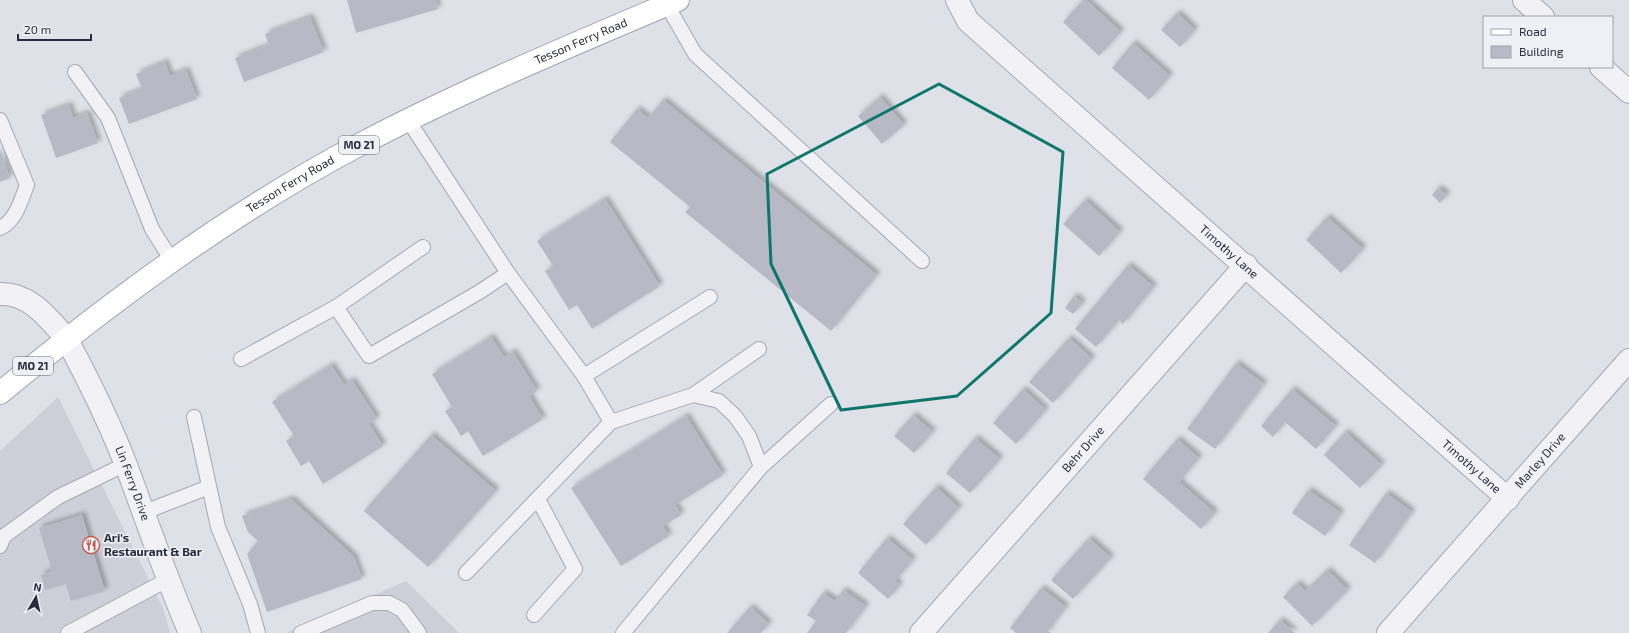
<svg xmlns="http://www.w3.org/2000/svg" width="1629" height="633" viewBox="0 0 1629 633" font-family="'Exo 2',sans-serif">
<defs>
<filter id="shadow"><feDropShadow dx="3.5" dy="-3.5" stdDeviation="2" flood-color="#0004"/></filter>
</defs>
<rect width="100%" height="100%" fill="#dfe1e8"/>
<!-- built -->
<path fill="#cecfd9" d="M58 397 163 608 170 633H0V451Z
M406 581 459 633H286Z"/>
<!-- building -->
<path fill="#b7b9c4" filter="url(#shadow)" d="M347 0H436L438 9 356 33Z
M1083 0H1086L1121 32 1099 56 1063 22Z
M1177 13 1195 30 1180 47 1161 30Z
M310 17 324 52 244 82 235 58 269 45 265 34Z
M1133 43 1170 76 1149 100 1112 68Z
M165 62 170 76 186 70 197 99 129 124 119 98 142 89 136 74Z
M880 97 904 125 882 144 858 116Z
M663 100 877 275 831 331 685 212 690 207 610 142 637 109 648 118Z
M69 105 73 118 87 113 98 143 56 158 41 115Z
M0 149 10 178 0 182Z
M1438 188 1447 195 1440 203 1432 195Z
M605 199 660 286 592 329 577 305 569 310 545 271 553 266 537 241Z
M1085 200 1120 232 1099 256 1063 224Z
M1327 217 1363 249 1341 273 1306 240Z
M1128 265 1154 287 1123 324 1119 320 1096 347 1075 329Z
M1074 296 1083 303 1073 314 1065 308Z
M491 337 504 357 513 352 537 391 529 396 543 419 483 456 468 431 461 436 445 411 452 407 432 374Z
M1069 338 1092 359 1053 403 1029 382Z
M1236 363 1264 384 1215 449 1187 429Z
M331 365 344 385 352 380 377 419 369 424 383 446 323 484 309 461 301 466 286 441 294 436 272 402Z
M1023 389 1046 410 1016 444 993 423Z
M1292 389 1336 426 1316 449 1285 422 1273 437 1261 426Z
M913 415 933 432 914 453 894 436Z
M686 416 723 475 675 505 681 515 663 526 669 536 621 566 571 488Z
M1345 432 1382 465 1360 488 1324 455Z
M431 435 496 491 428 567 364 511Z
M975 438 1000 459 970 493 946 473Z
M1177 439 1199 458 1179 482 1215 513 1201 529 1143 479Z
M936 487 959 508 926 545 903 524Z
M1308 490 1341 513 1325 536 1292 513Z
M1386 493 1412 512 1375 563 1349 545Z
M291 499 354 557 362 579 267 612 247 554 258 541 248 532 242 516Z
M82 515 105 591 71 601 66 584 45 590 41 575 52 571 39 528Z
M887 538 913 560 895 581 900 585 888 599 858 573Z
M1089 538 1111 558 1073 599 1051 580Z
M1327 570 1348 590 1312 626 1283 597 1297 583 1305 591Z
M1041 588 1066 607 1048 631 1051 633H1016L1010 628Z
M843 590 866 606 846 633H807L816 621 807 615 823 593 835 601Z
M750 607 769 624 761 633H727Z
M1280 620 1295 633H1268Z"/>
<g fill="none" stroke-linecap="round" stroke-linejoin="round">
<!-- service casing -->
<g stroke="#a5a7b2" stroke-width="16">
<path id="service" d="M667 5 695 54 922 261
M75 72 108 118 152 229 172 261
M0 120 27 185C21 200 16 221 0 228
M408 120 508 273 584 376 611 422
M423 247 336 307 369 356 481 291 508 273
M241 359 336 307
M584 376 710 297
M693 395 759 349
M194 417 218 527 250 604 258 633
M761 467 831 404
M142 513 209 487
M0 546 4 536 58 497 126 464
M466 573 611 422 693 395 719 401 735 416 749 436 761 467 623 633
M534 615 575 569 538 499
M68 633 169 579
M301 633 372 603H389L402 610 419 633"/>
</g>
<!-- minor casing -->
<g stroke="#a5a7b2" stroke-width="24">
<g id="minor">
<path id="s1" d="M957 0 968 21 1508 499"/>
<path d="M1524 0 1543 17"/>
<path d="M1601 67 1629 92"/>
<path id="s2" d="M66 338C88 379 109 421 126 465 147 521 166 578 190 633"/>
<path id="s3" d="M921 633 1246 265"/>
<path id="s4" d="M1388 633 1629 360"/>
</g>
</g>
<!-- tertiary casing -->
<g stroke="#a5a7b2" stroke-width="24">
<path id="tertiary" d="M0 294C30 293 48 318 66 338"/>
</g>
<!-- primary casing -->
<g stroke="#a0a2b2" stroke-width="24">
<g id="primary">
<path id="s5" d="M0 393C112 301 229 214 357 146 461 91 570 46 678 0"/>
</g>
</g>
<!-- service -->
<use href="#service" stroke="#f2f2f6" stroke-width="14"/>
<!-- minor -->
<use href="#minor" stroke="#f2f2f6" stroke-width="22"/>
<!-- tertiary -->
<use href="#tertiary" stroke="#f2f2f6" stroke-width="22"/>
<!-- primary -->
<use href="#primary" stroke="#fff" stroke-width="22"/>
</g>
<!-- marked area -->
<path fill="none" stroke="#0f766e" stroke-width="3" stroke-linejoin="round" d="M939 84 1063 152 1051 313 957 396 841 410 771 264 767 174Z"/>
<!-- icons -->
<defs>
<g id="restaurant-ring" transform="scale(0.9)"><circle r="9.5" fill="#eff0f5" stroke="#c4584d" stroke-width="1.5"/><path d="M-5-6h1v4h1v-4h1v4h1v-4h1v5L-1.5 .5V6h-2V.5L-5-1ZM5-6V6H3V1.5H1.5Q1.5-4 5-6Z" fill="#c4584d"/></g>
</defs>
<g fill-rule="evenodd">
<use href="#restaurant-ring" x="91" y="545"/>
</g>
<g text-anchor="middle" stroke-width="3" stroke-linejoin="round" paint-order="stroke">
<!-- shield labels -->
<g fill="#eff0f5" stroke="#646775" stroke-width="1">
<rect x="339" y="136" width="40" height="18" rx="3"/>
<rect x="13" y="357" width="40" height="18" rx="3"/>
</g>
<g font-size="11" font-weight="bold" fill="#292c3e">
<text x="359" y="149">MO 21</text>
<text x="33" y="370">MO 21</text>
</g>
<!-- street labels -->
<g font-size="12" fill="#292c3e" stroke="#eff0f5">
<text dy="4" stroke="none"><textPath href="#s5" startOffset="682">Tesson Ferry Road</textPath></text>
<text dy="4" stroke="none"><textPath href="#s5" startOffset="358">Tesson Ferry Road</textPath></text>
<text dy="4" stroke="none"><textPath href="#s1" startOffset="372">Timothy Lane</textPath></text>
<text dy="4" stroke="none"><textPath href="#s3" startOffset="245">Behr Drive</textPath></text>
<text dy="4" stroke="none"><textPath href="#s4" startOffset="230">Marley Drive</textPath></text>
<text dy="4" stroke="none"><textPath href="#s1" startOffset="696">Timothy Lane</textPath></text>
<text dy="4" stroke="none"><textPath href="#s2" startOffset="160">Lin Ferry Drive</textPath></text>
</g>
<!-- poi labels -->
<g font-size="12" font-weight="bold" fill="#292c3e" stroke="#eff0f5" text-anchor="start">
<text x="104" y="542">Ari’s<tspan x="104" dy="14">Restaurant &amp; Bar</tspan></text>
</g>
</g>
<!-- legend -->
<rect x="1483" y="16" width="130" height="52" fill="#eff0f5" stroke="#a0a2ac"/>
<rect x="1491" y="29" width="20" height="6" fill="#ffffff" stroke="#a0a2ac"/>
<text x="1519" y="36" font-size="12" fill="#292c3e">Road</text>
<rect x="1491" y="46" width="20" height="12" fill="#b7b9c4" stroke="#a0a2ac"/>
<text x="1519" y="56" font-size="12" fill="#292c3e">Building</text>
<!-- north arrow -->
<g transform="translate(36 597) rotate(9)" stroke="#eff0f5" stroke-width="3" paint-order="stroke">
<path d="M0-3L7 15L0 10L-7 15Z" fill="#292c3e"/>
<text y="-6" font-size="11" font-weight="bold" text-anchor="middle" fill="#292c3e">N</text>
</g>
<!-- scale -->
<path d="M18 34v6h73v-6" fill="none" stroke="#292c3e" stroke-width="2"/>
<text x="24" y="34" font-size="12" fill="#292c3e" stroke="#eff0f5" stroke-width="3" paint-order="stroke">20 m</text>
</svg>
